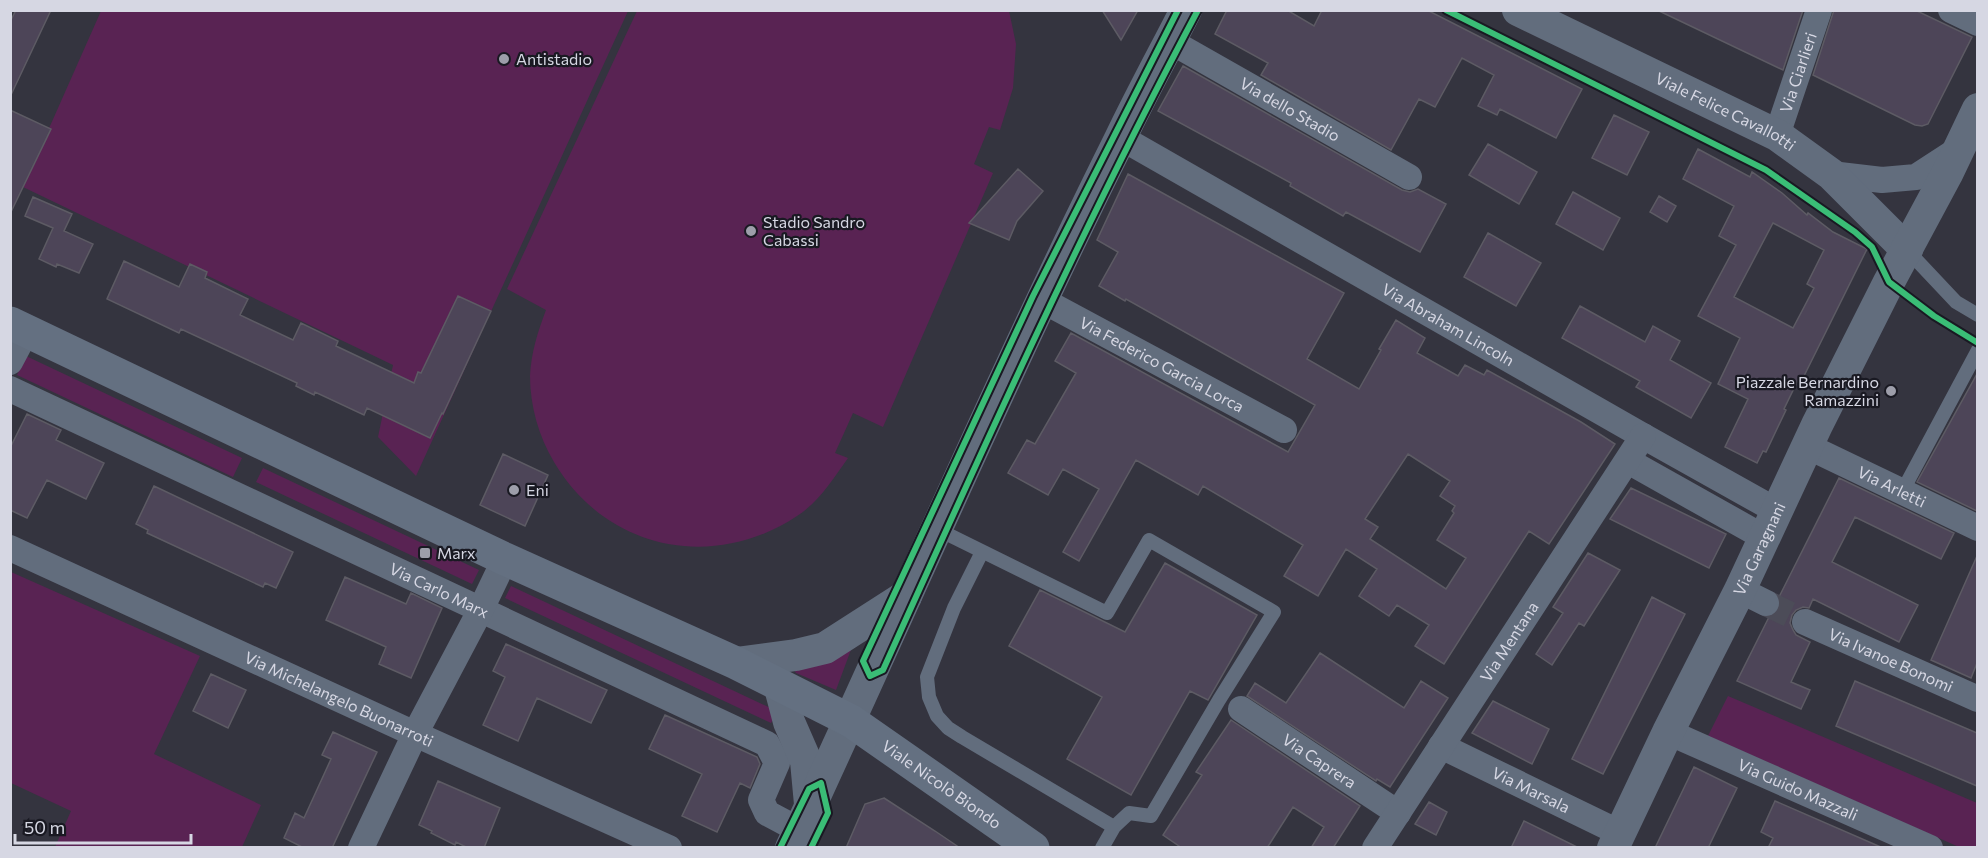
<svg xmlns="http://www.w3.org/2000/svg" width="1988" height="858" viewBox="0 0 1988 858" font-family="Commissioner,sans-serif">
<rect width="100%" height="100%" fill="#34343f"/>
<!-- green -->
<path fill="#592353" d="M101 11H628L416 476 378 437 393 365 23 187Z
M637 11H1009L1016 44 1013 88 1000 130 989 127 974 164 993 173 883 427 853 413 835 453 848 458C833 479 819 502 797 516 713 572 606 550 554 462 539 437 530 406 530 376 531 353 538 331 546 310L507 289Z
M26 356 242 458 233 477 17 375Z
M263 468 479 570 472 584 256 482Z
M11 572 200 656 154 754 261 805 242 847H55L71 811 11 783Z
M511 586 777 711 771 723 505 598Z
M852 647 836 690 796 673 794 670Z
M1728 696 1977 803V847H1959L1708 736Z"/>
<!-- building -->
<path fill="#4d4558" stroke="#5d5b64" stroke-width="1.5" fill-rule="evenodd" d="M16 10H51L10 97V22Z
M1102 10H1138L1121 40Z
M1227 10H1287L1314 26 1322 10H1427L1582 89 1556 138 1500 109 1497 115 1478 106 1494 75 1462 58 1435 107 1419 99 1391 150 1261 75 1268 63 1215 34Z
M1657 10H1803L1783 70Z
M1834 10H1915L1972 37 1928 124 1922 126 1915 125 1813 75Z
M1183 66 1402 190 1410 192 1418 189 1446 204 1420 252 1346 212 1343 216 1290 186 1291 183 1158 111Z
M10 110 51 129 10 214Z
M1614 115 1649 132 1627 175 1592 158Z
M1488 144 1537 172 1519 204 1469 175Z
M1698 149 1750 177 1752 172 1782 193 1807 215 1808 213 1833 232 1867 249 1803 378 1800 376 1784 409 1786 410 1766 452 1763 451 1757 463 1725 447 1748 399 1718 384 1740 338 1698 316 1736 245 1719 236 1734 206 1683 179ZM1773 223 1824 250 1807 284 1814 288 1793 328 1734 297Z
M1018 169 1043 191 1017 221 1009 240 969 223Z
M1128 174 1344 293 1307 359 1359 389 1381 350 1379 349 1396 320 1425 338 1417 353 1458 376 1465 365 1484 375 1487 370 1581 422 1615 444 1549 544 1529 531 1444 664 1415 646 1429 625 1397 605 1389 616 1359 596 1377 569 1346 549 1318 596 1284 576 1303 545 1203 486 1198 495 1136 460 1079 561 1063 552 1099 489 1063 469 1048 495 1008 473 1027 440 1035 444 1076 373 1055 361 1071 333 1288 452 1315 405 1126 299 1125 301 1099 286 1118 252 1097 240ZM1408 454 1450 481 1440 496 1455 506 1452 511 1454 513 1437 540 1466 558 1446 589 1370 539 1378 527 1365 519Z
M1573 192 1620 218 1603 250 1556 224Z
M1659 196 1676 206 1667 222 1650 212Z
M33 197 72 214 64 231 93 244 79 273 57 264 56 267 39 259 53 228 25 216Z
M1488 233 1541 263 1516 306 1464 277Z
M124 261 179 287 190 264 207 272 205 278 248 299 240 315 293 340 301 323 338 341 336 346 414 383 418 372 421 373 458 296 491 311 443 414 442 413 430 438 367 408 364 415 315 392 314 395 296 386 297 383 181 329 179 333 107 299Z
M1580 306 1645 342 1653 326 1680 341 1670 360 1711 383 1691 418 1636 387 1640 381 1562 338Z
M1977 374V511L1917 482Z
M27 414 61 430 56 440 104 463 86 499 47 480 27 518 10 510V448Z
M503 454 548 475 525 526 480 505Z
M1839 478 1954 533 1941 559 1855 517 1832 562 1918 605 1899 642 1813 599 1809 608 1803 607 1796 610 1792 615 1790 623 1793 630 1796 635 1810 642 1791 682 1810 690 1801 709 1737 681 1769 617 1775 615 1779 610 1781 603 1779 597Z
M154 486 293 552 276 588 265 583 263 587 147 533 148 530 136 524Z
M1631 488 1726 534 1709 568 1610 519Z
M1588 553 1620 570 1584 626 1579 623 1552 665 1536 654 1563 613 1553 607Z
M1977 556V663L1971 678 1931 660Z
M1165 563 1257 615 1208 700 1190 691 1131 795 1067 759 1102 697 1009 646 1040 590 1125 632Z
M345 577 406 604 411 593 442 608 411 678 379 664 386 647 326 620Z
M1652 597 1685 614 1603 774 1572 759Z
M506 644 607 690 591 723 537 698 518 741 483 725 505 677 493 671Z
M1320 653 1404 708 1421 681 1448 698 1390 787 1377 779 1376 781 1247 696 1255 683 1286 703Z
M211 674 246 690 228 728 193 711Z
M1855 681 1977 733V786L1836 726Z
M1493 701 1549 729 1532 764 1472 733Z
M665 715 757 757 760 764 750 788 740 783 717 832 682 816 702 774 649 749Z
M1231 720 1360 806 1333 848H1311L1324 827 1293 807 1267 848H1182L1163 835 1202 775 1196 772Z
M333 732 377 752 332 848H304L284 838 295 813 304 818 331 759 322 755Z
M1694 767 1737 788 1708 848H1655Z
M438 781 500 808 484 848H468L456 842 455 845 431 833 432 831 419 825Z
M884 798 935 831 960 848H846L865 804Z
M1775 801 1883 848H1768L1773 838 1761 832Z
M1429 802 1447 812 1436 835 1415 824Z
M1524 821 1579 848H1511Z"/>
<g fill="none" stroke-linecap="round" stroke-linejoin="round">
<!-- minor-tunnel -->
<path stroke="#4c4c58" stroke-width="26" stroke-dasharray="26 13" stroke-linecap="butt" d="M1766 603 1805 622"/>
<!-- service -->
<path stroke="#626d7d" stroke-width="14" d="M1907 250 1956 302 1978 315
M1902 492 1978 350
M937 529 1107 613 1149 540 1274 612 1219 700 1151 816 1129 813 1114 827 962 737 948 728 937 716 929 697 927 677 954 608 982 552
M1102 848 1114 827"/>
<!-- minor -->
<g stroke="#626d7d" stroke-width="26">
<path d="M1951 10 1978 23"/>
<path id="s1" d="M1170 41 1409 177"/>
<path id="s2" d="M1777 135 1819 10"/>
<path id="s3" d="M1120 137 1643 436 1777 511"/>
<path d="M1831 174 1882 180 1916 177 1956 151"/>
<path id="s4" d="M1042 300 1284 430"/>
<path d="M10 362 27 330"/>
<path id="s5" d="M10 389 767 744 777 763 761 800 767 813 799 830"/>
<path id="s6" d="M1807 446 1978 528"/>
<path d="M1628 461 1765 538"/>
<path id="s7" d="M10 548 415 734 669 848"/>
<path d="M1740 590 1766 603"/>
<path id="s8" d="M1805 622 1978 699"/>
<path id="s9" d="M1241 709 1398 813"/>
<path id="s10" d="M1668 732 1930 848"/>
<path id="s11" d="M1441 746 1620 833"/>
<path d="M361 848 415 734 481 609 505 559"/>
<path id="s12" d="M1375 848 1643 436"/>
</g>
<!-- tertiary -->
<g stroke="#626d7d" stroke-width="32">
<path id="s13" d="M1518 10 1777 135 1831 174 1907 250"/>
<path d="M736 663 796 655 825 648 906 596"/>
<path d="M779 684 789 722 806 761 810 804"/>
<path d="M791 848C901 611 1004 372 1120 139 1141 95 1164 53 1186 10"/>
<path id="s14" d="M1613 848 1668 732 1740 590 1817 425 1889 282 1947 174 1978 109"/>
</g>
<!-- secondary -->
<path stroke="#647081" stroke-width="33" id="s15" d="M10 323 505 559 736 663 851 721 1033 848"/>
<!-- cycleway casing -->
<g stroke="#191922" stroke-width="10">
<path id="cycleway" d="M1178 10 1033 296 863 661 870 676 883 670C983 448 1083 226 1198 10
M1446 10 1766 170 1855 232 1872 247 1889 282 1934 316 1978 343
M780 848 809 789 821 783 828 813 811 848"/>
</g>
<!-- cycleway -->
<use href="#cycleway" stroke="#3abd76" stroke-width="6"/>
</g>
<!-- markers -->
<g fill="#9d9eaa" stroke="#191922" stroke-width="2">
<circle cx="504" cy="59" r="6"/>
<circle cx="751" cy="231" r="6"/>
<circle cx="1891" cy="391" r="6"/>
<circle cx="514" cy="490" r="6"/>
<rect x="419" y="547" width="12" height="12" rx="3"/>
</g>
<g text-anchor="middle" stroke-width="4.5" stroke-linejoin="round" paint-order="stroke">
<!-- poi labels -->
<g font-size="16" fill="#d6d7e3" stroke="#191922" text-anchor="start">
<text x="516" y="65">Antistadio</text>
<text x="763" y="228">Stadio Sandro<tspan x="763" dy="18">Cabassi</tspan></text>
<text x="1879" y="388" text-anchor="end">Piazzale Bernardino<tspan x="1879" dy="18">Ramazzini</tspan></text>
<text x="526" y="496">Eni</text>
<text x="437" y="559">Marx</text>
</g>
<!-- street labels -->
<g font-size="16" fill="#d6d7e3" stroke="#191922">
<text dy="6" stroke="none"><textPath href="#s2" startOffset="66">Via Ciarlieri</textPath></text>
<text dy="6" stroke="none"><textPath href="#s1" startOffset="138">Via dello Stadio</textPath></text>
<text dy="6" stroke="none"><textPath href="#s13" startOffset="231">Viale Felice Cavallotti</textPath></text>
<text dy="6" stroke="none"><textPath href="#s3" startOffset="378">Via Abraham Lincoln</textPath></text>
<text dy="6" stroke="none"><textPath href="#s4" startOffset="136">Via Federico Garcia Lorca</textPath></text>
<text dy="6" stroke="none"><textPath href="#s6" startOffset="94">Via Arletti</textPath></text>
<text dy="6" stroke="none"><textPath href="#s14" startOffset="333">Via Garagnani</textPath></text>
<text dy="6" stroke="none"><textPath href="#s5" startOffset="474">Via Carlo Marx</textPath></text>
<text dy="6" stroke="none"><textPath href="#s12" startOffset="246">Via Mentana</textPath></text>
<text dy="6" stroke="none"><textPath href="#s8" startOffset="94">Via Ivanoe Bonomi</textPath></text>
<text dy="6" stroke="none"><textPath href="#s7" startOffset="362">Via Michelangelo Buonarroti</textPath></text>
<text dy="6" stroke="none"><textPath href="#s9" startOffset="94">Via Caprera</textPath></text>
<text dy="6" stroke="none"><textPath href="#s15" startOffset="1041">Viale Nicolò Biondo</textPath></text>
<text dy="6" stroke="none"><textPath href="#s11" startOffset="100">Via Marsala</textPath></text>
<text dy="6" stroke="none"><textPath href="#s10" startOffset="142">Via Guido Mazzali</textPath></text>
</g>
</g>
<!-- border -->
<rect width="1988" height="858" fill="none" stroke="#d6d7e3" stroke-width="24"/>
<!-- scale -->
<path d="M15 834v9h176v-9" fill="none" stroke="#d6d7e3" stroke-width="3"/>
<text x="24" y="834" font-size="18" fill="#d6d7e3" stroke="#191922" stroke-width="4.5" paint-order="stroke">50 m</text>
</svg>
